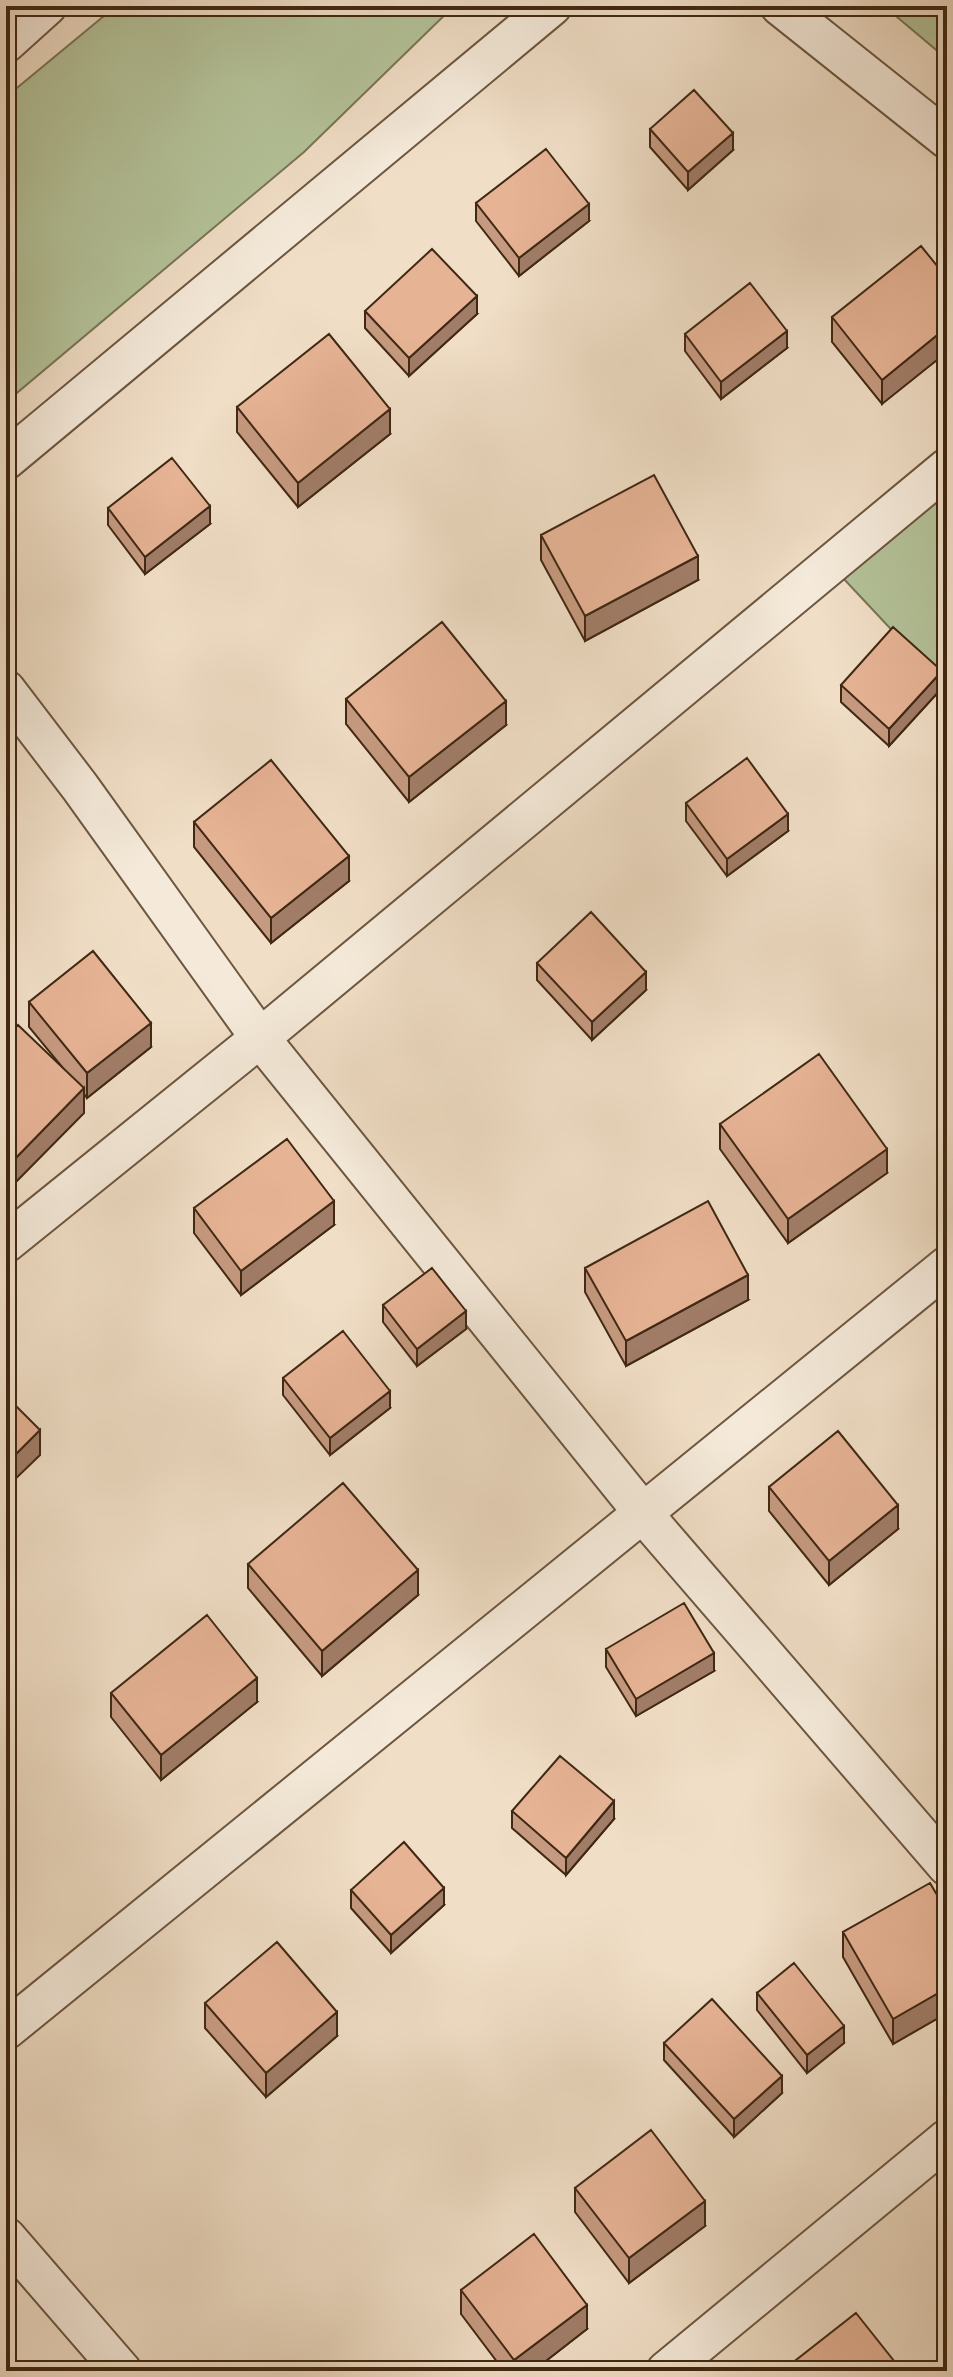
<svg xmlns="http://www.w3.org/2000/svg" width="953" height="2377" viewBox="0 0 953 2377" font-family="'IM FELL French Canon',serif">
<rect width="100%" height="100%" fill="#f0dec6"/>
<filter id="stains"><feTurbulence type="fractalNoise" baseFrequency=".0025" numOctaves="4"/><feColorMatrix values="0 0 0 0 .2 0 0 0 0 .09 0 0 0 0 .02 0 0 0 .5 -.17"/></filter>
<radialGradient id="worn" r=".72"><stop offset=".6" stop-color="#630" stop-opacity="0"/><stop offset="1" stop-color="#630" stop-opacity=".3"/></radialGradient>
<!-- green -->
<path fill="#b4c299" stroke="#7a7556" stroke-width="2" d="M116 6H454L304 152 6 402V97Z
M884 6H947V59Z
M947 488V689L843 578Z"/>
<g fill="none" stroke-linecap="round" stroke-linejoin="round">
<!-- street casing -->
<g stroke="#6c5640" stroke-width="42">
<path id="street" d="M780 6 947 139
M6 43 47 6
M6 460 552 6
M6 690 80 787 260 1038 657 1530 947 1866
M6 1243 260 1038 947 468
M6 2030 947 1266
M6 2237 122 2371
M666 2371 947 2139"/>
</g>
<!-- street -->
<use href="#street" stroke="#f5eada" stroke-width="38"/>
</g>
<!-- wall -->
<path fill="#c69a80" stroke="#402813" stroke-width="2" d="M650 129 733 150 688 190 650 147Z
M476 203 589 221 519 276 476 221Z
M947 278 882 404 832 342V317Z
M365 311 477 314 409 376 365 328Z
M685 334 787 348 721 399 685 351Z
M237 407 390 434 298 507 237 432Z
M108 508 210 524 145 574 108 525Z
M541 535 698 580 585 641 541 560Z
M841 685 942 688 889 746 841 702Z
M346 699 506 725 409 802 346 724Z
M686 803 788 831 727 876 686 821Z
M194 822 349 881 271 943 194 847Z
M537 963 646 990 592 1040 537 980Z
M29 1002 151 1047 87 1098 84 1094V1113L63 1068 29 1027Z
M720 1124 887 1173 788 1243 720 1149Z
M194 1208 334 1225 241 1295 194 1233Z
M585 1268 748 1300 626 1366 585 1292Z
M383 1305 466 1329 417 1366 383 1322Z
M283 1378 390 1408 330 1455 283 1395Z
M769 1487 898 1529 829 1585 769 1511Z
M248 1564 418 1595 322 1676 248 1588Z
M606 1649 714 1671 636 1716 606 1667Z
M111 1693 257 1702 161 1780 111 1717Z
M512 1811 614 1819 566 1875 512 1828Z
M351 1890 444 1905 391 1953 351 1908Z
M947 1912V2013L893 2044 843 1957V1932Z
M757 1993 844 2043 807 2073 757 2010Z
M205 2003 337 2036 266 2097 205 2028Z
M664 2043 782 2093 734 2137 664 2060Z
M575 2188 705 2226 629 2283 575 2212Z
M461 2290 587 2329 533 2371H504L461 2314Z"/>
<!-- shaded-wall -->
<path fill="#a17d68" stroke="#402813" stroke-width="2" d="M733 133V150L688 190V172Z
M589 204V221L519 276V258Z
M477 296V314L409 376V358Z
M947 327V352L882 404V380Z
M787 331V348L721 399V382Z
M390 409V434L298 507V483Z
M210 506V524L145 574V557Z
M698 556V580L585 641V616Z
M942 671V688L889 746V729Z
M506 701V725L409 802V777Z
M788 814V831L727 876V859Z
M349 856V881L271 943V918Z
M646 972V990L592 1040V1022Z
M151 1023V1047L87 1098V1073Z
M84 1088V1113L6 1192V1168Z
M887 1149V1173L788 1243V1219Z
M334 1201V1225L241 1295V1271Z
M748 1275V1300L626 1366V1341Z
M466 1311V1329L417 1366V1349Z
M390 1391V1408L330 1455V1438Z
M40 1430V1455L6 1488V1464Z
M898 1505V1529L829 1585V1561Z
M418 1570V1595L322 1676V1651Z
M714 1653V1671L636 1716V1699Z
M257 1678V1702L161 1780V1755Z
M614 1801V1819L566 1875V1858Z
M444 1888V1905L391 1953V1935Z
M947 1988V2013L893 2044V2019Z
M337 2012V2036L266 2097V2073Z
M844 2026V2043L807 2073V2055Z
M782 2076V2093L734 2137V2119Z
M705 2201V2226L629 2283V2258Z
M9 2301V2318L6 2320V2303Z
M587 2305V2329L533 2371H514V2360Z"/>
<!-- building -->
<path fill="#e6b395" stroke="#402813" stroke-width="2" d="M694 90 733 133 688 172 650 129Z
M546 149 589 204 519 258 476 203Z
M921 246 947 278V327L882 380 832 317Z
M432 249 477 296 409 358 365 311Z
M750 283 787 331 721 382 685 334Z
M329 334 390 409 298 483 237 407Z
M172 458 210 506 145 557 108 508Z
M654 475 698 556 585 616 541 535Z
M442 622 506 701 409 777 346 699Z
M893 627 942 671 889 729 841 685Z
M747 758 788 814 727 859 686 803Z
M271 760 349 856 271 918 194 822Z
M591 912 646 972 592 1022 537 963Z
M93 951 151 1023 87 1073 29 1002Z
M18 1025 84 1088 6 1168V1037Z
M819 1054 887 1149 788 1219 720 1124Z
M287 1139 334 1201 241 1271 194 1208Z
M708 1201 748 1275 626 1341 585 1268Z
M432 1268 466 1311 417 1349 383 1305Z
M343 1331 390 1391 330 1438 283 1378Z
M6 1396 40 1430 6 1464Z
M838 1431 898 1505 829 1561 769 1487Z
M343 1483 418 1570 322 1651 248 1564Z
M684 1603 714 1653 636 1699 606 1649Z
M207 1615 257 1678 161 1755 111 1693Z
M560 1756 614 1801 566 1858 512 1811Z
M404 1842 444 1888 391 1935 351 1890Z
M930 1883 947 1912V1988L893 2019 843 1932Z
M277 1942 337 2012 266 2073 205 2003Z
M794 1963 844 2026 807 2055 757 1993Z
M712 1999 782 2076 734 2119 664 2043Z
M651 2130 705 2201 629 2258 575 2188Z
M534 2234 587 2305 514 2360 461 2290Z
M856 2313 902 2371H782Z"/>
<!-- margin -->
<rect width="953" height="2377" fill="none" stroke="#f0dec6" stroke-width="32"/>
<rect x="8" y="8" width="937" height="2361" fill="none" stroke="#402813" stroke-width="4"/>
<rect x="16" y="16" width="921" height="2345" fill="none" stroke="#402813" stroke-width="2"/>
<rect width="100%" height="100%" filter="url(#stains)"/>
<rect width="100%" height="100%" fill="url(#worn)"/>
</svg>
